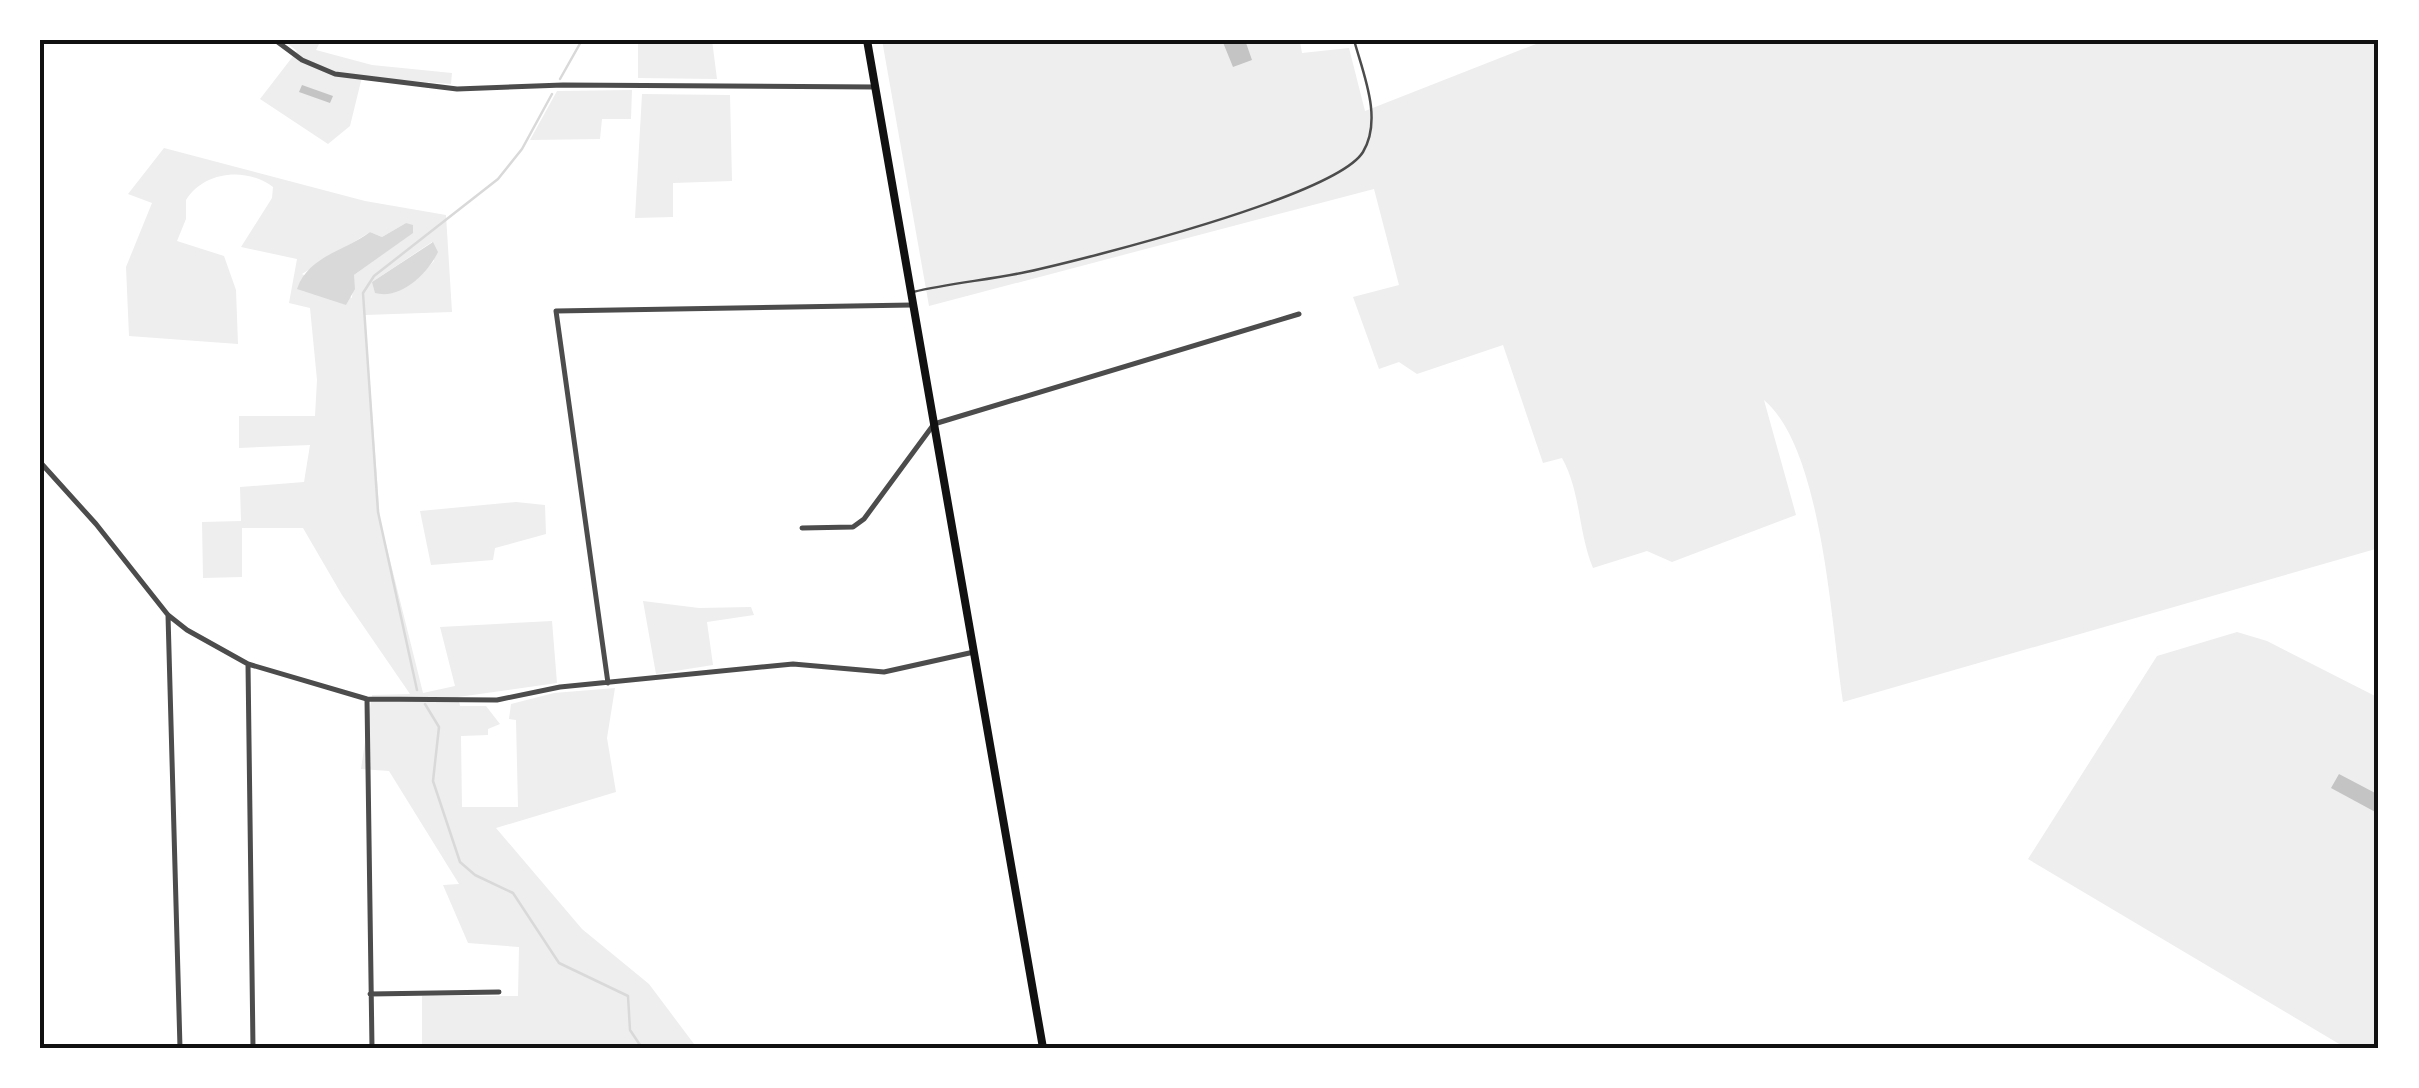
<svg xmlns="http://www.w3.org/2000/svg" width="2419" height="1088" viewBox="0 0 2419 1088" font-family="Lato,sans-serif">
<rect width="100%" height="100%" fill="#fff"/>
<!-- green -->
<path fill="#eee" fill-rule="evenodd" d="M283 40H321L316 50 372 65 452 73 451 84 362 77 350 126 328 144 260 99 297 51Z
M638 40H712L717 79 638 78Z
M882 40H1310L1300 42 1302 53 1349 48 1365 111 1546 40H2379V548L1843 702C1831 625 1823 450 1764 400L1796 515 1672 562 1647 551 1593 568C1578 532 1581 492 1562 458L1543 463 1503 345 1417 374 1399 362 1379 369 1353 297 1399 285 1374 189 929 306Z
M632 90 631 119H602L600 139 530 140 557 91Z
M642 94 730 95 732 181 673 183V217L635 218Z
M164 148 365 201 446 215 452 312 365 315 380 520 423 693 455 686 440 627 552 621 557 683 458 697 460 706H486L500 724 488 729V735L461 736 462 807H518L516 720 509 719 511 704 554 693 615 688 607 738 616 792 496 828 582 929 649 984 697 1048H422V996H518L519 947 468 943 443 885 459 884 389 771 361 769 372 695 410 694 342 595 303 528H242V577L203 578 202 522 241 521 240 487 304 482 310 445 239 448V416H315L317 380 310 308 289 303 297 259 241 247 272 198 273 187C245 166 203 172 186 200V219L177 241 224 256 236 290 238 344 129 336 126 267 152 203 128 194ZM406 223 412 233 354 275 352 298 302 274 370 232 382 237ZM432 242 434 261 416 280 372 282Z
M516 502 545 505 546 534 495 548 493 560 431 565 420 511Z
M643 601 699 608 751 607 754 615 707 622 713 665 656 674Z
M2237 632 2267 641 2379 698V1048H2346L2028 859 2157 656Z"/>
<!-- water -->
<path fill="#d9d9d9" d="M406 223 413 225V233L354 275 355 289 346 305 297 289C308 256 345 251 370 232L382 237Z
M433 242 438 252C428 273 401 300 375 293L372 282Z"/>
<g fill="none" stroke-linecap="round" stroke-linejoin="round">
<!-- stream -->
<path stroke="#d9d9d9" stroke-width="2.5" d="M560 79 582 40
M417 690 378 512 363 293 374 276 498 179 522 149 552 94
M425 704 439 727 433 781 460 862 475 875 513 893 559 963 628 996 630 1030 642 1048"/>
</g>
<!-- building -->
<path fill="#c4c4c4" d="M1222 40H1245L1252 60 1233 67Z
M302 85 333 96 330 103 299 92Z
M2339 774 2379 795V814L2331 788Z"/>
<g fill="none" stroke-linecap="round" stroke-linejoin="round">
<!-- service -->
<path stroke="#4c4c4c" stroke-width="2.5" d="M913 292C950 283 989 280 1026 272 1086 259 1336 196 1363 152 1383 119 1363 73 1354 40"/>
<!-- minor -->
<path stroke="#4c4c4c" stroke-width="5" d="M275 40 302 60 335 74 457 89 563 85 876 87
M40 462 96 524 168 615 187 630 248 664 367 699 497 700 560 687 793 664 884 672 974 652
M802 528 853 527 864 519 934 424 1299 314
M168 615 180 1048
M248 664 253 1048
M608 683 556 311 912 305
M367 699 372 1048
M370 994 499 992"/>
<!-- primary -->
<path stroke="#111" stroke-width="8" d="M867 40 1043 1048"/>
</g>
<!-- border -->
<rect width="2419" height="1088" fill="none" stroke="#ffffff" stroke-width="85"/>
<rect x="42" y="42" width="2334" height="1004" fill="none" stroke="#111" stroke-width="4"/>
</svg>
